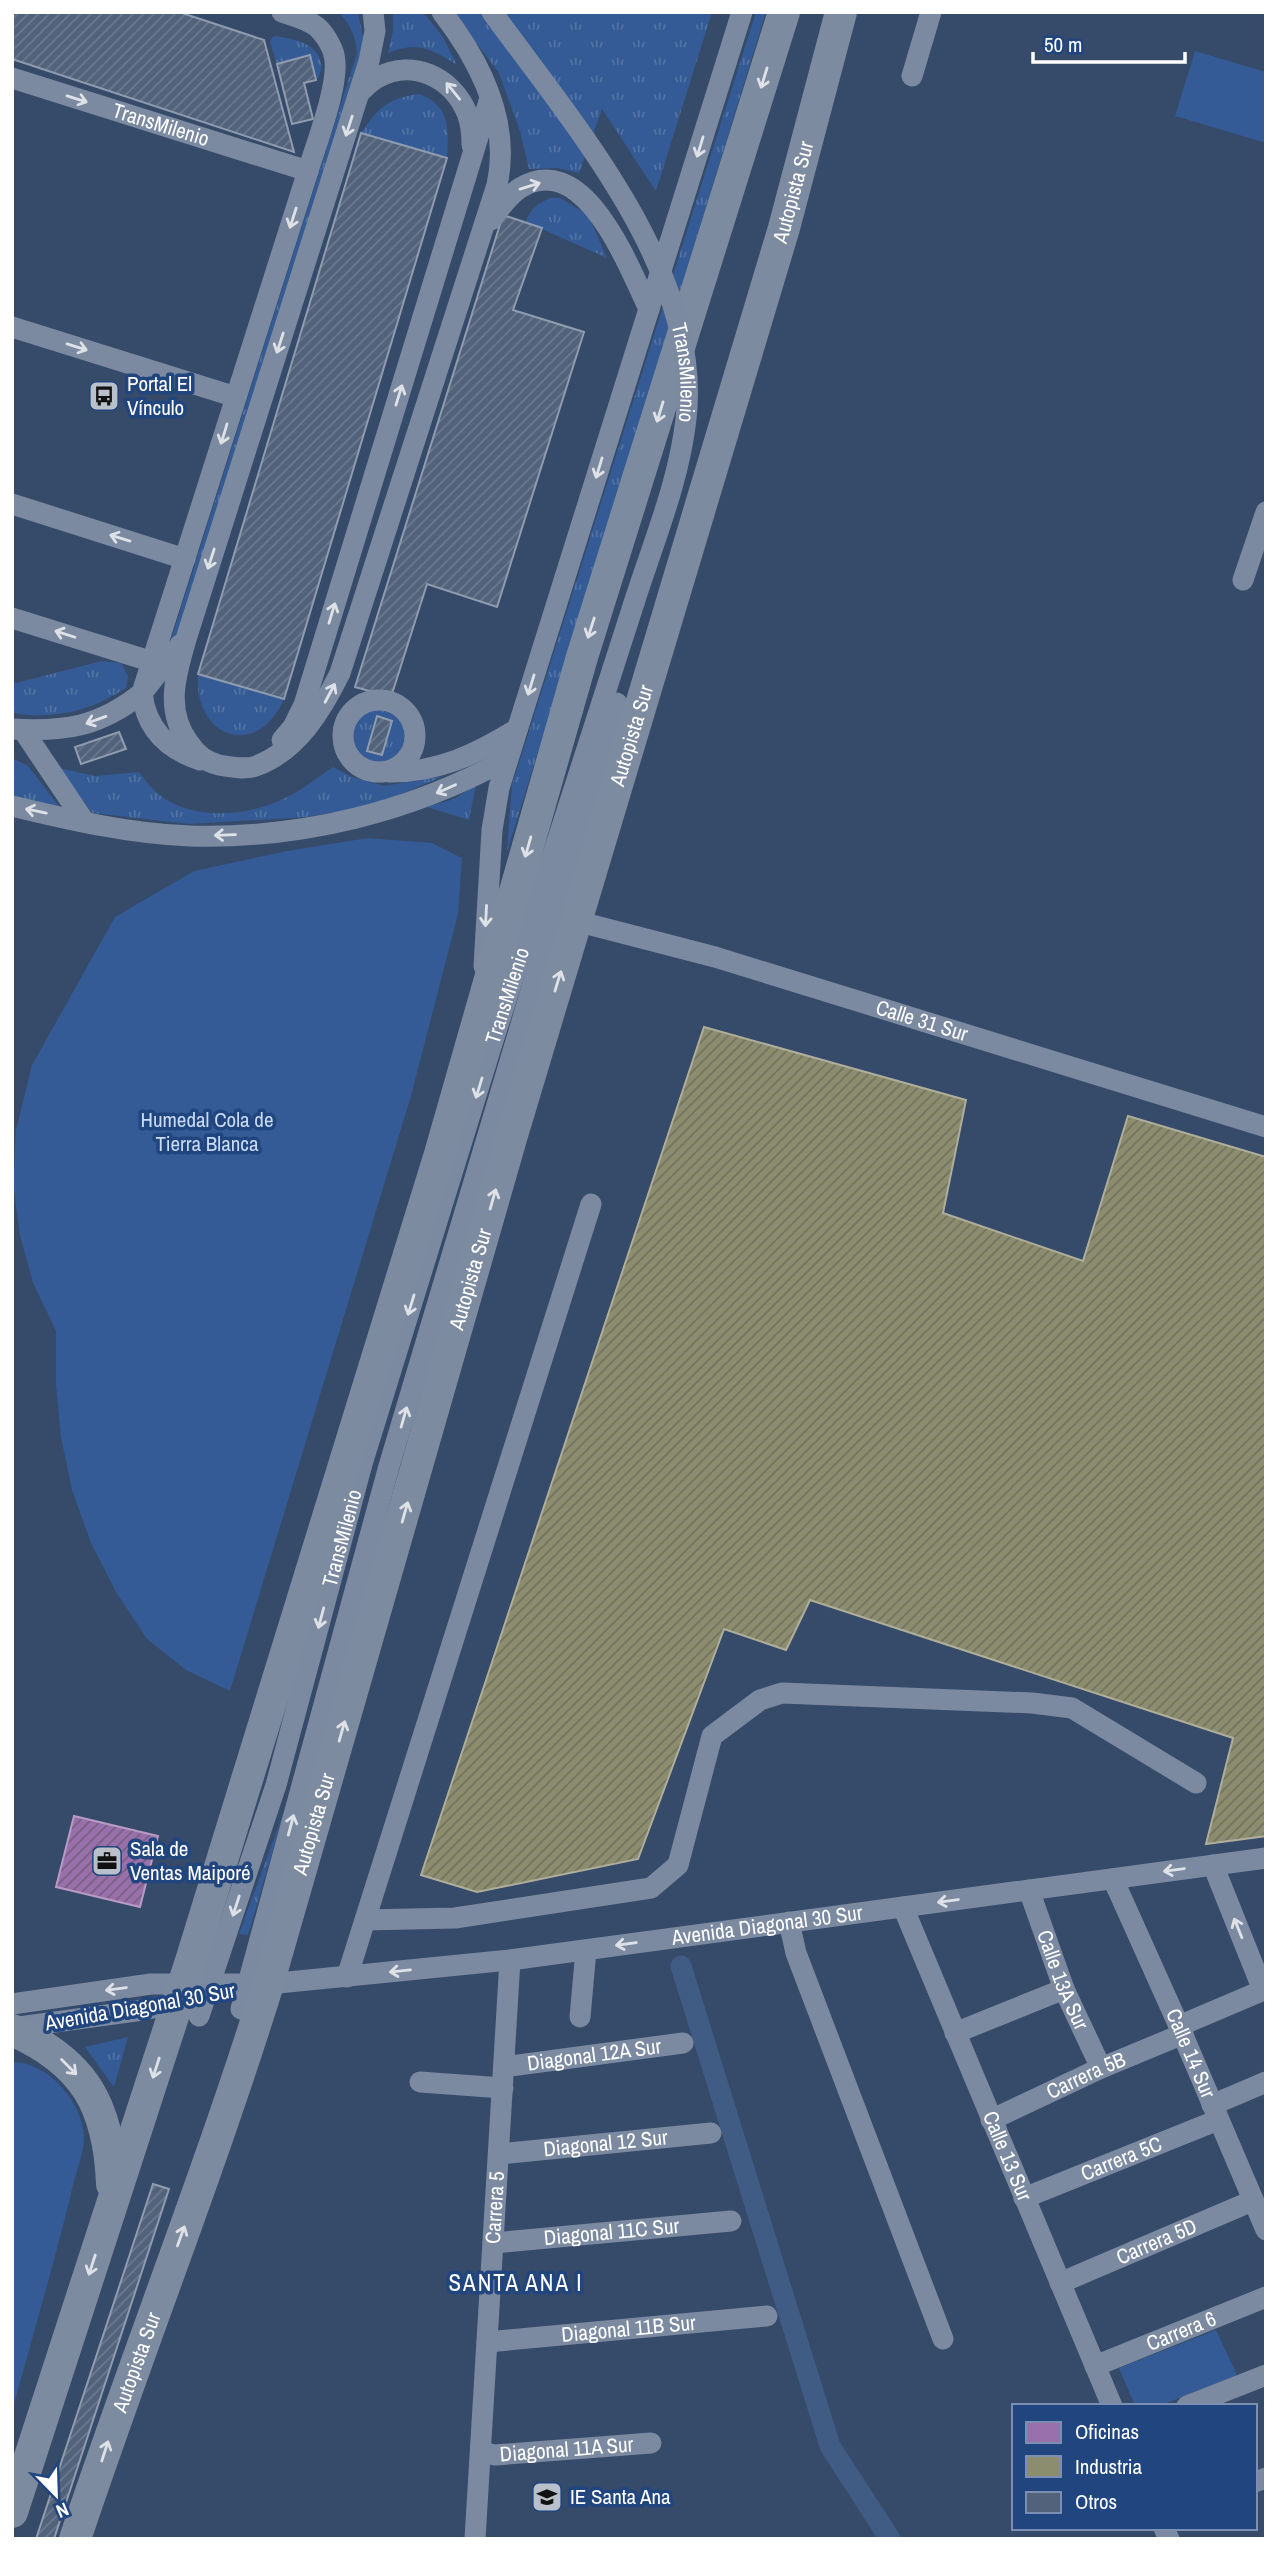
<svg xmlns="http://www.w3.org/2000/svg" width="1278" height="2551" viewBox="0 0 1278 2551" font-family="'Archivo Narrow',sans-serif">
<defs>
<pattern id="grass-tufts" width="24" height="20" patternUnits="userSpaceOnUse" patternTransform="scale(1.75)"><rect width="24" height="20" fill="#345b95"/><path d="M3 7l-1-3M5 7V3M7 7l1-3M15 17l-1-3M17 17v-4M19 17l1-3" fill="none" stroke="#5274a5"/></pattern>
<pattern id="offices-hatch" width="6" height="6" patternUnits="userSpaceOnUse" patternTransform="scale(1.75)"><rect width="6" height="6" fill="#9970ab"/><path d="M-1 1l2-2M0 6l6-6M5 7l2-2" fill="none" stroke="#766080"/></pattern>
<pattern id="industry-hatch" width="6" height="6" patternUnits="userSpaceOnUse" patternTransform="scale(1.75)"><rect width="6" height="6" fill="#8c8c6e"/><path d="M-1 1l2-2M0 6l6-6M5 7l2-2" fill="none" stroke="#727260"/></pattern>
<pattern id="building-hatch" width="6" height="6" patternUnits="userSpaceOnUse" patternTransform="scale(1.75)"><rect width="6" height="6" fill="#52627b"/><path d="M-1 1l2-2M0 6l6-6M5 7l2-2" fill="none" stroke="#6c7a8f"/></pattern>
</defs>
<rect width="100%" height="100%" fill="#364a69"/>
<!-- grass -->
<path fill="url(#grass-tufts)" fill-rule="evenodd" d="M338 12H358L363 37 360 54 173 647 169 646 357 53C356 37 350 23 338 12Z
M393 12H423L443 37 457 65C433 49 416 41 388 53L393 31Z
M453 12H712L656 191 602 109 579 173 557 168 529 169 520 131 499 73Z
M756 12H766L507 852 512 785Z
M277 36C295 40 316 42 321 63 322 70 321 74 316 80L310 55 277 64 270 42 272 37Z
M419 94C450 105 449 129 447 158L361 133C378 108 388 98 419 94Z
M550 198H560L588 215 607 258 526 222C530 208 538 204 550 198Z
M102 661 121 663 128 676 126 688C91 711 54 720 12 713V684Z
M198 674 284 699C257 761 193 737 198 674Z
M375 710C433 713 394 790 359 755 341 738 356 715 375 710ZM377 717 392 721 382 755 367 751Z
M12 758 28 766 61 809 12 797Z
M333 767 352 777 384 786 444 776 375 805 306 817 190 824 92 813 59 768 95 776 139 772C144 778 148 784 153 789 187 823 249 817 287 797 304 789 318 777 333 767Z
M476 785 469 820 427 807 454 799Z
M285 1809 248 1935 239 1934Z
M128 2037 114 2087 85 2047Z"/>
<!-- park -->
<path fill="#345b95" d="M1195 51 1266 72V143L1175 116Z
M368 838 432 843 462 858 458 914 411 1096 230 1691 186 1670 147 1639 116 1592 91 1543 72 1490 61 1437 56 1385V1331L33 1283 20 1235 13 1183 16 1130 32 1065 115 917 194 871 287 851Z
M12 2062C48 2062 82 2101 84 2136 85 2151 74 2178 71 2194 53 2267 32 2339 12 2411Z
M1216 2330 1237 2375 1159 2406H1135L1119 2368Z"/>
<!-- offices -->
<path fill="url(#offices-hatch)" stroke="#b89bc4" stroke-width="2" d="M74 1816 158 1836 140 1907 56 1887Z"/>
<!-- industry -->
<path fill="url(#industry-hatch)" stroke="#aeae9a" stroke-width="2" d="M704 1027 966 1100 943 1213 1083 1261 1128 1116 1266 1157V1836L1206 1844 1233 1738 810 1600 786 1650 724 1629 638 1859 477 1892 421 1875Z"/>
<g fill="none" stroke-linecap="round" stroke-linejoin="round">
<!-- canal -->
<path stroke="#405b84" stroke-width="21" d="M681 1966 830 2446 890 2539"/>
</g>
<!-- building -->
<path fill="url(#building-hatch)" stroke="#8f9bae" stroke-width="2" d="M12 12H179L264 40 294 152 12 59Z
M310 55 316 80 304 83 313 119 292 124 277 64Z
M361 133 447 158 284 699 198 674Z
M503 215 542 228 513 310 584 332 497 607 427 584 391 697 355 687Z
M377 716 392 721 382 755 367 751Z
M119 732 126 749 81 764 75 747Z
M153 2184 169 2189 54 2539H36Z"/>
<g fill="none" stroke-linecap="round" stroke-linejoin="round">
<!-- minor -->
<g stroke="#7b8aa0" stroke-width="21">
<path d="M373 12 375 31 369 61 187 636C176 673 164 710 189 743 196 754 206 762 219 765 230 767 245 770 256 766 297 751 322 710 340 673L497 185C511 122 480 61 442 12"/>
<path d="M912 76 931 12"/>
<path id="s1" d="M12 78 308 171"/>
<path d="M360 92C365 87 371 81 377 78 412 58 452 77 467 113 471 123 472 134 472 145"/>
<path d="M491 220C499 209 508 196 520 188 585 148 629 268 649 309"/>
<path d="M12 327 236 397"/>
<path d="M12 504 185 559"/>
<path d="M1243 580 1266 512"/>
<path d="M12 618 153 662"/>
<path d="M180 645 142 693C146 729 167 749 200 760"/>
<circle cx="379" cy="736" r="36"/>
<path d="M12 729C65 732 99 727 142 693L308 171C316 144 341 81 334 55 332 46 324 33 317 27 307 19 294 16 282 12"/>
<path d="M23 730 84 821"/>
<path d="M282 740 293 727 304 705 490 98"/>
<path d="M389 772C437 773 477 754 517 729"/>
<path d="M12 806C70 820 131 834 190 836 301 839 411 812 507 759"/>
<path id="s2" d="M576 921 715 957 1266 1127"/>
<path d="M484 966 492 830 499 788 742 12"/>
<path d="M1213 1865 1263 1990"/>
<path id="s3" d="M1113 1879 1179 2026 1266 2230"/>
<path id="s4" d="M1029 1890 1064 1989 1101 2068"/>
<path id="s5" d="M903 1907 1112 2406"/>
<path d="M365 1920 455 1918 651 1888 678 1865 712 1736 760 1700 782 1693 1032 1703 1072 1708 1196 1783"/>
<path d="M789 1922 796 1953 943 2339"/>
<path d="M347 1977 591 1204"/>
<path id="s6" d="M12 2004 151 1984H268L510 1960 1266 1858"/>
<path d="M241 2009 389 1466 617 703"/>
<path id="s7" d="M199 2016 276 1785 362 1464 496 1031 634 603"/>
<path d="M580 2017 586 1950"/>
<path d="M1179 2026 1266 1989"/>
<path d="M12 2028 143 2010 187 2001"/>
<path d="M955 2033 1064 1989"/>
<path id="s8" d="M504 2067 683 2043"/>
<path d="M420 2082 503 2088"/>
<path d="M1212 2105 1266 2082"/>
<path id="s9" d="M991 2120 1101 2068 1183 2034"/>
<path id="s10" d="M499 2154 711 2133"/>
<path id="s11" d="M1024 2198 1218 2120"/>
<path id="s12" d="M493 2243 731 2221"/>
<path id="s13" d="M1060 2283 1252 2201"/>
<path id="s14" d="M487 2342 767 2316"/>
<path id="s15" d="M1095 2366 1266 2297"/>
<path d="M1187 2406 1266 2375"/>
<path id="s16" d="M481 2452 495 2455 651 2443"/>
<path d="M1255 2482 1266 2478"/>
<path d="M1164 2528 1169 2539"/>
<path id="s17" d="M475 2539 510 1960"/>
</g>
<!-- highway -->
<g stroke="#7d8ba0" stroke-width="32">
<path d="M12 2030C85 2062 109 2107 112 2184"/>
<path d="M12 2512 191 1961 440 1154 582 657 784 12"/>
<path id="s18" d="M75 2539C137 2353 210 2171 268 1984L512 1135 784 228 841 12"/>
</g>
<!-- minor-bridge -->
<path stroke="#7b8aa0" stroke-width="21" id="s19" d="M492 12C573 124 703 272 686 419 679 482 653 543 634 603"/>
</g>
<!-- one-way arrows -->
<defs><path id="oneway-shaft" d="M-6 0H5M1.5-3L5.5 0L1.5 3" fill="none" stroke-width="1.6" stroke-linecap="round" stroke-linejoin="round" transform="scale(1.75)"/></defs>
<g stroke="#dee2e7">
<use href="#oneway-shaft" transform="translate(764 78) rotate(107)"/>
<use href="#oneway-shaft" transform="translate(453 91) rotate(-129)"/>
<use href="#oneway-shaft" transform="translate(77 99) rotate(17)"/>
<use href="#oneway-shaft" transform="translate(349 126) rotate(108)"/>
<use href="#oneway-shaft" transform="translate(700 147) rotate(107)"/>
<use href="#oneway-shaft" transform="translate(530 186) rotate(-17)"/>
<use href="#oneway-shaft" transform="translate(293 218) rotate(108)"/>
<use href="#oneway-shaft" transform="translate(280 343) rotate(108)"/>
<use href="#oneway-shaft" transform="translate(77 347) rotate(17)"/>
<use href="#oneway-shaft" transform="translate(399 395) rotate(-73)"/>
<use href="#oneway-shaft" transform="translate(660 412) rotate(107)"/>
<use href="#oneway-shaft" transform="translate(224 434) rotate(107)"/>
<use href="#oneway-shaft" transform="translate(599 468) rotate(107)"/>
<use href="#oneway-shaft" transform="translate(120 538) rotate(-163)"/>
<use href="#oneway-shaft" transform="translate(211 559) rotate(108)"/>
<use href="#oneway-shaft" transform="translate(332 613) rotate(-73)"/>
<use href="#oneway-shaft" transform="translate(591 628) rotate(108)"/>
<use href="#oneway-shaft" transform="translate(65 634) rotate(-162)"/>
<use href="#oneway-shaft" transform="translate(531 685) rotate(107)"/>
<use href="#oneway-shaft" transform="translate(330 693) rotate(-62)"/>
<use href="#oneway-shaft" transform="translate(96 720) rotate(160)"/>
<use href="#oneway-shaft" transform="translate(446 789) rotate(156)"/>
<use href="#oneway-shaft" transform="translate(36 811) rotate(-168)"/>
<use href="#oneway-shaft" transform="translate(225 835) rotate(178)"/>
<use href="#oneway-shaft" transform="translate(528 847) rotate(106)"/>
<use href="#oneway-shaft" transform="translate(486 916) rotate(93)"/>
<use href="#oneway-shaft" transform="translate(558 981) rotate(-73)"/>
<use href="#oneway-shaft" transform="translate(479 1088) rotate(107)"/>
<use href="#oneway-shaft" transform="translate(493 1199) rotate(-74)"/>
<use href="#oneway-shaft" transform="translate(411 1305) rotate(107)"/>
<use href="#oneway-shaft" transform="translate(404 1417) rotate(-74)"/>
<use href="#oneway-shaft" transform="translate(405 1512) rotate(-74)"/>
<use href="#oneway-shaft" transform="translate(321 1618) rotate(105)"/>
<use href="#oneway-shaft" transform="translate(342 1731) rotate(-74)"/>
<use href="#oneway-shaft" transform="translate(291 1825) rotate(-75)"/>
<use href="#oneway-shaft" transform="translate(1174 1870) rotate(172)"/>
<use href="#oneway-shaft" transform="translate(948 1901) rotate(172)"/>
<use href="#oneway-shaft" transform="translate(236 1906) rotate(108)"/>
<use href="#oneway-shaft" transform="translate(1238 1928) rotate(-112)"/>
<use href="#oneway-shaft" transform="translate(626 1944) rotate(172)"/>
<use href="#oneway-shaft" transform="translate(400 1971) rotate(174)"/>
<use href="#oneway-shaft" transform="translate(116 1989) rotate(172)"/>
<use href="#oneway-shaft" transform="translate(69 2067) rotate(45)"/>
<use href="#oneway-shaft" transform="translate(156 2068) rotate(108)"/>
<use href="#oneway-shaft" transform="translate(181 2236) rotate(-70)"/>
<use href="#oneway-shaft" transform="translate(92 2265) rotate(108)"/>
<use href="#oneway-shaft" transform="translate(105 2451) rotate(-72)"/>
</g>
<!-- icons -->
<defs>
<g id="bus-square" transform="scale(1.575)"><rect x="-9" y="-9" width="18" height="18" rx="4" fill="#b9c0ca" stroke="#21457e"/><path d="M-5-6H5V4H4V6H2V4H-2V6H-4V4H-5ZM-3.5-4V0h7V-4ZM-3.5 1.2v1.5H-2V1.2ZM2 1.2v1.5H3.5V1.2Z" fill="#111"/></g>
<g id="office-square" transform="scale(1.575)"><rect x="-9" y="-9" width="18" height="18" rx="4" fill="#b9c0ca" stroke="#21457e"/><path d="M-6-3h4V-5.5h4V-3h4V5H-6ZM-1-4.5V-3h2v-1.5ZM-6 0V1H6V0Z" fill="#111"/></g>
<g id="school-square" transform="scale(1.575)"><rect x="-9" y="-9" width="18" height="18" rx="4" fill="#b9c0ca" stroke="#21457e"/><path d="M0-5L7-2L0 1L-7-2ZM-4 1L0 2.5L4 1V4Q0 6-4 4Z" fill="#111"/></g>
</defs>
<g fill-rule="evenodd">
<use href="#bus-square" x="104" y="396"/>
<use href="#office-square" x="107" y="1861"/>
<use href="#school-square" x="547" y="2497"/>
</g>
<g text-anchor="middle" stroke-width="7" stroke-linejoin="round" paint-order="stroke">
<!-- street labels -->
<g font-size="21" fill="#fff" stroke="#21457e">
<text dy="7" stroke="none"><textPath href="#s1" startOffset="156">TransMilenio</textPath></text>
<text dy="7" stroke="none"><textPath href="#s18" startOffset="2455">Autopista Sur</textPath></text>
<text dy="7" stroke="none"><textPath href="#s19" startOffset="415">TransMilenio</textPath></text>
<text dy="7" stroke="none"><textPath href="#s18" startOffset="1888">Autopista Sur</textPath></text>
<text dy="7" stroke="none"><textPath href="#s7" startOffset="1066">TransMilenio</textPath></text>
<text dy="7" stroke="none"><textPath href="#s2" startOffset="360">Calle 31 Sur</textPath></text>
<text dy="7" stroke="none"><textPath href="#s18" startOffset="1321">Autopista Sur</textPath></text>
<text dy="7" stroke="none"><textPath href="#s7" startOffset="499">TransMilenio</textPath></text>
<text dy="7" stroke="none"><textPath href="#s18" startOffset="754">Autopista Sur</textPath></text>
<text dy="7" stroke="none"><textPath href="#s6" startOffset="760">Avenida Diagonal 30 Sur</textPath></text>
<text dy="7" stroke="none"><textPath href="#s4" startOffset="96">Calle 13A Sur</textPath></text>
<text transform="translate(140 2007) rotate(-10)" y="7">Avenida Diagonal 30 Sur</text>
<text dy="7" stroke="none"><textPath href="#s3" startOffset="191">Calle 14 Sur</textPath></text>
<text dy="7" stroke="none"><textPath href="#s8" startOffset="91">Diagonal 12A Sur</textPath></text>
<text dy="7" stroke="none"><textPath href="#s9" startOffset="105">Carrera 5B</textPath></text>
<text dy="7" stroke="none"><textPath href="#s10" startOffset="107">Diagonal 12 Sur</textPath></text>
<text dy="7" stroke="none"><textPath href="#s5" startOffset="270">Calle 13 Sur</textPath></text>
<text dy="7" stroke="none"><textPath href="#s11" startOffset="105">Carrera 5C</textPath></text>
<text dy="7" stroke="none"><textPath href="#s17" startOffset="332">Carrera 5</textPath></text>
<text dy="7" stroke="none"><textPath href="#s12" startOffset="119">Diagonal 11C Sur</textPath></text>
<text dy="7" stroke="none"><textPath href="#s13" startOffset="105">Carrera 5D</textPath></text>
<text dy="7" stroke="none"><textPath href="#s14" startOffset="142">Diagonal 11B Sur</textPath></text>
<text dy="7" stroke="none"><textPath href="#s15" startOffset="93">Carrera 6</textPath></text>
<text dy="7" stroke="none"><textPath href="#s18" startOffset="187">Autopista Sur</textPath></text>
<text dy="7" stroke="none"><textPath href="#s16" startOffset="86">Diagonal 11A Sur</textPath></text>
</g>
<!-- poi labels -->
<g font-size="21" fill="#fff" stroke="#21457e" text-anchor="start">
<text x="127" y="391">Portal El<tspan x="127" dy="24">Vínculo</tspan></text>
<text x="130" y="1856">Sala de<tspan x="130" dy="24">Ventas Maiporé</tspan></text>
<text x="570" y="2504">IE Santa Ana</text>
</g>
<!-- park labels -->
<g font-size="21" fill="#c9dbf5" stroke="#21457e">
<text x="207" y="1127">Humedal Cola de<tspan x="207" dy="24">Tierra Blanca</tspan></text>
</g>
<!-- neighbourhood labels -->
<g font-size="23" letter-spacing="2" fill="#fff" stroke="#21457e">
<text x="516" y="2291">SANTA ANA I</text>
</g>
</g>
<!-- border -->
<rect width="1278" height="2551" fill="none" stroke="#ffffff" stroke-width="28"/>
<!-- legend -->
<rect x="1012" y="2404" width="245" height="126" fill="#21457e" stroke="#7a8fb2" stroke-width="2"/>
<rect x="1026" y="2422" width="35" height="21" fill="#9970ab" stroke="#7a8fb2" stroke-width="2"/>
<text x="1075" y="2439" font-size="21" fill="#ffffff">Oficinas</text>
<rect x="1026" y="2456" width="35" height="21" fill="#8c8c6e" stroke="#7a8fb2" stroke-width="2"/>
<text x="1075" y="2474" font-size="21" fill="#ffffff">Industria</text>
<rect x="1026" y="2492" width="35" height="21" fill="#52627b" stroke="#7a8fb2" stroke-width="2"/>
<text x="1075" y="2509" font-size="21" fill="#ffffff">Otros</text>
<!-- north arrow -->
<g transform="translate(56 2495) rotate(157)" stroke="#21457e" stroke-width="5" paint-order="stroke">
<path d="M0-5L12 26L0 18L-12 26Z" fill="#ffffff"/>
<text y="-10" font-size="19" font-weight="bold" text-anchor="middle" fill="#ffffff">N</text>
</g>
<!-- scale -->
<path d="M1033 52v10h152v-10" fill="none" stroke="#ffffff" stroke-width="3.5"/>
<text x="1044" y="52" font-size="21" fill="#ffffff" stroke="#21457e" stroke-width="5" paint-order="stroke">50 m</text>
</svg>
